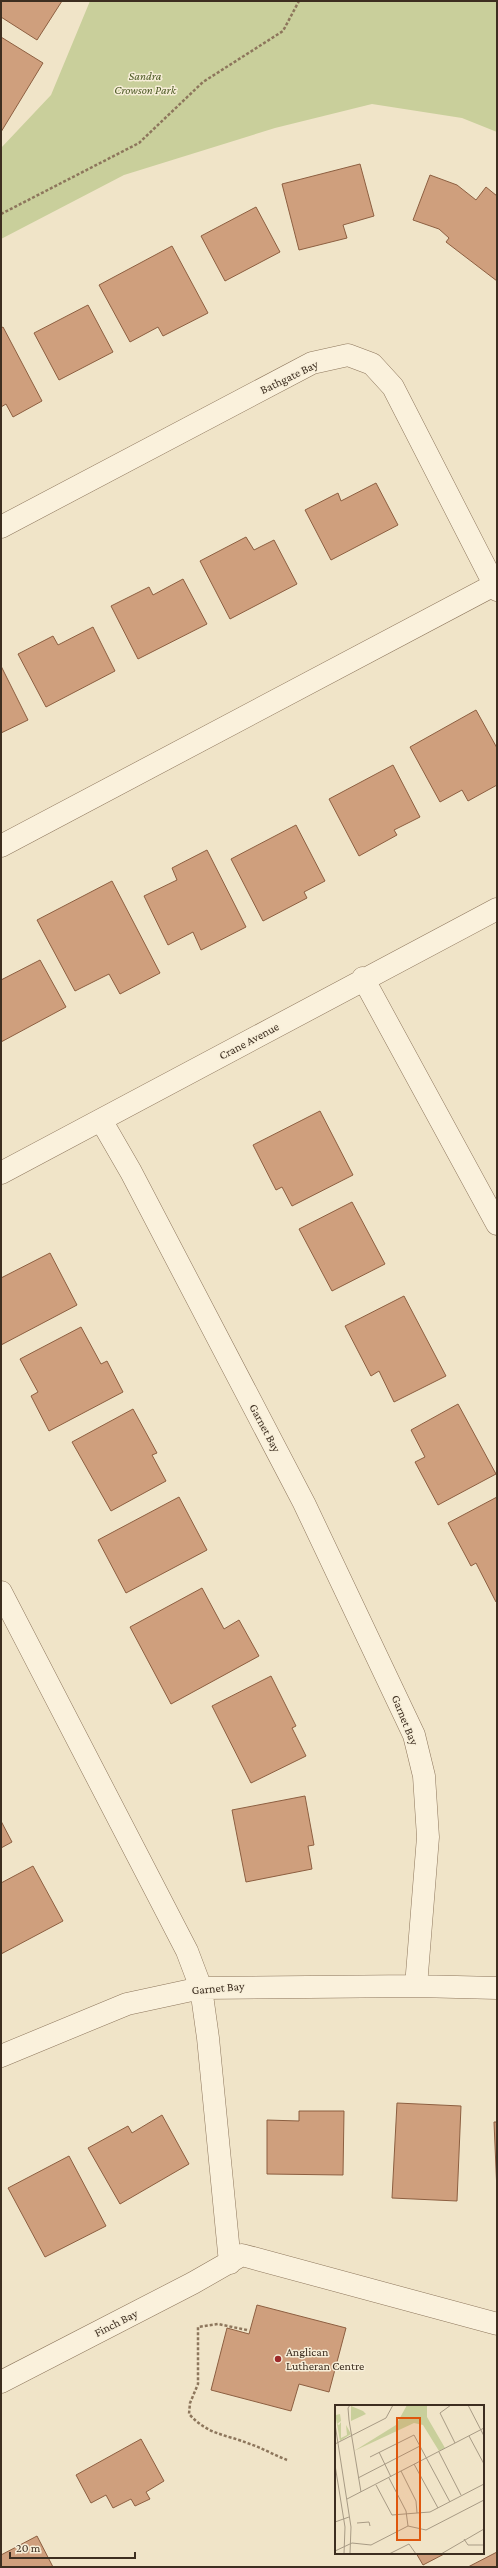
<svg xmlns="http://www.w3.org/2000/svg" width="498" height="2568" viewBox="0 0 498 2568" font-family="'Crimson Pro',serif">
<rect width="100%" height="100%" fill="#f0e4c8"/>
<!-- green -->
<path fill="#c9cf9b" d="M90 1H497V132L462 118 372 104 275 128 124 175 1 239V148L51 95Z"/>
<!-- building -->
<path fill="#cf9f7d" stroke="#8d5f41" d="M1 1H62L37 40 1 17Z
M1 37 43 63 1 132Z
M360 164 374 216 343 225 347 238 299 250 282 184Z
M430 175 457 185 476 200 486 187 497 196V281L446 242 449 238 439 229 413 220Z
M256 207 280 252 225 281 201 236Z
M172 246 208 313 163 336 158 327 130 342 99 285Z
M88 305 113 352 59 380 34 333Z
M3 327 42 401 13 417 6 404 1 407V328Z
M376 483 398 525 331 560 305 510 338 493 341 501Z
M246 537 254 550 274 540 297 584 230 619 200 561Z
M183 579 207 624 138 659 111 606 149 587 153 595Z
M93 627 115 671 46 707 18 654 53 636 58 645Z
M1 666 28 720 1 733Z
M476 710 497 748V785L468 801 462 790 440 802 410 747Z
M393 765 420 817 394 830 397 835 359 856 329 799Z
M296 825 325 881 304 892 307 898 263 921 231 859Z
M207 850 246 927 201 950 193 932 168 945 144 896 177 880 172 868Z
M112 881 160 973 120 994 109 974 75 991 37 920Z
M40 960 66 1007 1 1042V980Z
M320 1111 353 1175 292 1206 282 1187 276 1190 253 1145Z
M352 1202 385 1264 332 1291 299 1229Z
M50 1253 77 1305 1 1345V1278Z
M404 1296 446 1376 394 1402 379 1371 371 1376 345 1326Z
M81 1327 101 1364 107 1361 123 1392 49 1431 31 1396 38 1392 20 1359Z
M458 1404 496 1474 438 1505 415 1462 425 1457 411 1430Z
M133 1409 157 1453 152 1455 166 1481 111 1511 72 1442Z
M179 1497 207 1550 126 1593 98 1540Z
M497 1497V1602H496L476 1563 471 1566 448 1523Z
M202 1588 224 1629 239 1620 259 1656 171 1704 130 1627Z
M271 1676 296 1726 292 1728 306 1756 251 1783 212 1706Z
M305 1796 314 1845 308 1846 312 1869 246 1882 232 1810Z
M1 1821 12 1842 1 1848Z
M33 1866 63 1921 1 1954V1883Z
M397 2103 461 2106 457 2201 392 2198Z
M299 2111H344L343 2175 267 2174V2120L299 2121Z
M162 2115 189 2164 120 2204 88 2148 128 2126 132 2133Z
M494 2122H497V2192Z
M69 2156 106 2226 45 2257 8 2188Z
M257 2305 346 2328 329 2392 299 2384 291 2411 211 2390 227 2328 249 2334Z
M141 2439 164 2481 146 2492 150 2499 135 2506 131 2499 113 2508 106 2495 91 2503 76 2475Z
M37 2536 53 2567H1V2555Z
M497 2552V2567H468Z
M416 2553H446L423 2565Z"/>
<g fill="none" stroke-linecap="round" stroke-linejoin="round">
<!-- minor casing -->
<g stroke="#8d765c" stroke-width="23">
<path id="minor" d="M1 527 312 363 348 355 372 364 393 387 497 590
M1 846 494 585
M363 978 497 1224
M1 1173 497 909
M1 1592 187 1951 201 1988 208 2038 230 2263
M416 1986 497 1988
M1 2056 127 2004 201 1988 416 1986 428 1837 424 1776 414 1735 304 1503 131 1172 101 1120
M1 2382 193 2283 242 2255 497 2324"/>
</g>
<!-- path -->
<path stroke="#8d765c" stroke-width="2.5" stroke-dasharray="3 2" stroke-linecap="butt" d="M1 214 139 143 203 82 283 31 299 1
M247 2330 218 2324 198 2327V2384L190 2403 189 2414C208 2435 225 2434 250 2444 262 2448 274 2455 287 2460"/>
<!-- minor -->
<use href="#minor" stroke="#faf1dc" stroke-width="22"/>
</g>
<!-- markers -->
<circle fill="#9e2a2b" stroke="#f7eed8" stroke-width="1.5" cx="278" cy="2359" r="4"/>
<g text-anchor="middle" stroke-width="3" stroke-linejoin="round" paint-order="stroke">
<!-- park labels -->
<g font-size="12" font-style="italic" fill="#4d5a26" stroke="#f7eed8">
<text x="145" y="80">Sandra<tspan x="145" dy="14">Crowson Park</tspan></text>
</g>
<!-- street labels -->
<g font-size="12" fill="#3d2e20" stroke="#f7eed8">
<text transform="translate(289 377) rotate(-26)" y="4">Bathgate Bay</text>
<text transform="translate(249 1041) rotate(-28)" y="4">Crane Avenue</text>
<text transform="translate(265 1428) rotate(62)" y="4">Garnet Bay</text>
<text transform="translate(405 1720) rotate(68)" y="4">Garnet Bay</text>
<text transform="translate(218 1988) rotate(-5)" y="4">Garnet Bay</text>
<text transform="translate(116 2323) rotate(-27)" y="4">Finch Bay</text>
</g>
<!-- poi labels -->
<g font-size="12" fill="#3d2e20" stroke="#f7eed8" text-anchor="start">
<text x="286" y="2356">Anglican<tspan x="286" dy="14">Lutheran Centre</tspan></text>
</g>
</g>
<!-- overview -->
<g transform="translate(335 2405)">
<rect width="149" height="149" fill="#f0e4c8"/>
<path d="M72 0H92V12L110 43 104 46 88 20 79 18 19 46 61 20ZM16 1 28 6 31 9 16 16ZM0 4 1 10 5 9 6 16 2 19 4 20 6 17V33L12 30 11 20 16 29 5 36 0 8Z" fill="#c9cf9b"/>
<path fill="none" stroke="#a89b85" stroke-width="1" d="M15 0 13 3 14 15 26 87M116 0 105 8 120 38M133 0 149 31M0 19 16 122 15 149M134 31 149 59M0 39 51 13 58 0M44 47 56 72M104 47 126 90M35 52 79 30 115 97M79 59 103 103M0 60 10 122 9 149M23 73 85 41M54 73 71 106 73 121M41 80 57 110 82 108 81 96 66 66M12 94 149 23M82 108 95 107 149 79M0 117 14 112M22 118 34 117 35 121M73 121 91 125 149 95M129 134 133 140H149M0 146 17 138 36 140 73 121M54 149 74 139 81 149M106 149 149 124"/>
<path fill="#df570d" fill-opacity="0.15" stroke="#df570d" stroke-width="2" d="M62 13H85V135H62Z"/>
<rect width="149" height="149" fill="none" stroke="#3d2e20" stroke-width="2"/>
</g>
<!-- border -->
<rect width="498" height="2568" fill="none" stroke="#3d2e20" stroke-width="4"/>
<!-- scale -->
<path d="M10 2552v6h125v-6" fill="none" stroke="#3d2e20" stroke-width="2"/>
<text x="16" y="2552" font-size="12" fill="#3d2e20" stroke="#f7eed8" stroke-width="3" paint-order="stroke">20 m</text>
</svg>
